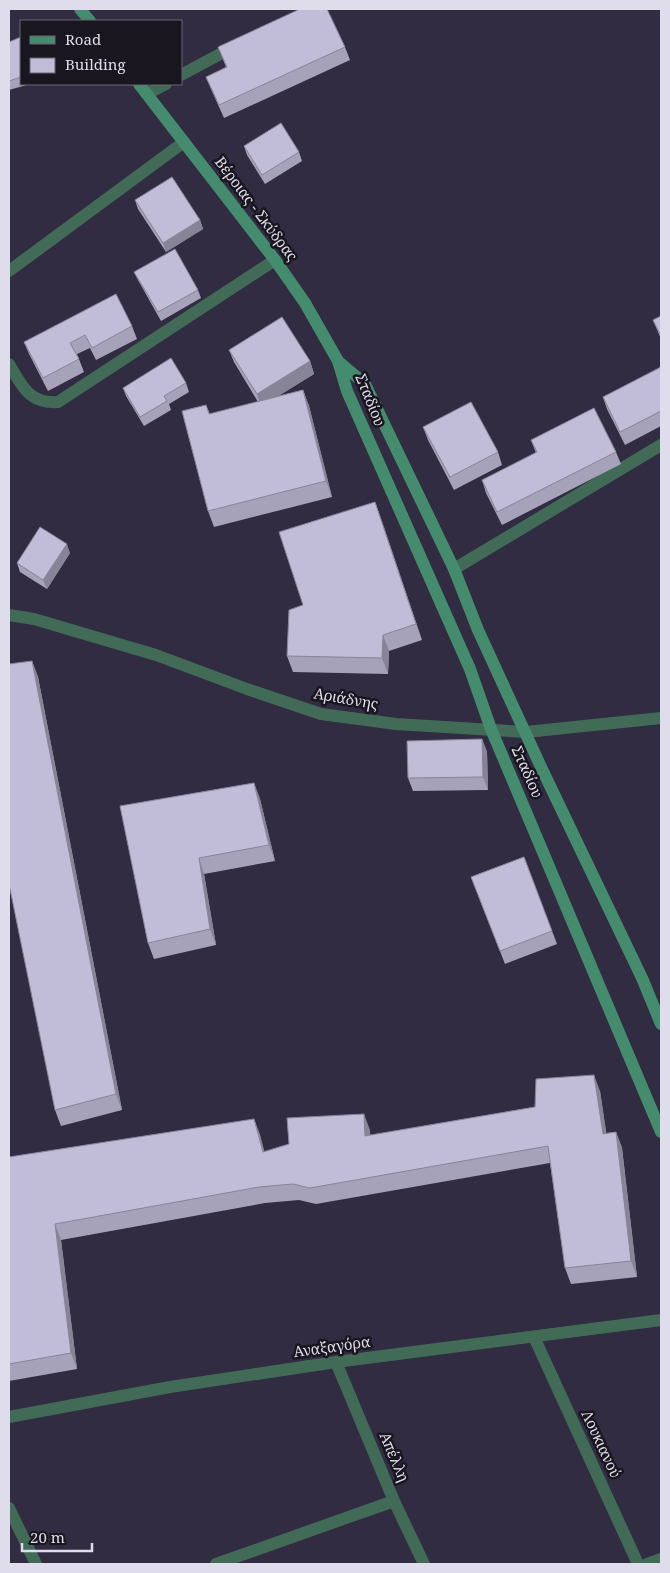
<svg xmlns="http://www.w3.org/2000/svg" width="670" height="1573" viewBox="0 0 670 1573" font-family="'Noto Serif',serif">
<rect width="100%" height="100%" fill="#312c42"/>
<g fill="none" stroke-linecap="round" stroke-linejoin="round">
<!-- service -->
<path stroke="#416b57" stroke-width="12" d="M181 75 235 46
M147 94 166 84"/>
<!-- minor -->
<path stroke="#416b57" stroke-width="12" d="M9 271 184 142
M9 364C22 386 29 404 58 402L275 260
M454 569 661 445
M526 732 661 718
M534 1337 638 1564
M336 1362 394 1501 424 1564
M9 1417 170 1387 336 1362 661 1320
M9 1508 36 1564
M216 1564 394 1501
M647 1564 661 1559"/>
<!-- tertiary -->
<path stroke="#416b57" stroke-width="12" d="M9 615 34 619 156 655 247 689 321 714 396 724 526 732"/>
<!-- secondary -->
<path stroke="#458b6d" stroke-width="12" d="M80 9 90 21
M139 84 275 260 305 303 338 361 347 391 470 669 491 729 661 1132
M339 362 365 384 454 569 478 630 541 767 642 978 661 1024"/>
</g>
<!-- wall -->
<path fill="#a6a2ba" d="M21 37V84H30L9 90V42Z
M218 47H345L350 60 224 118 211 89 206 77 226 67Z
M244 146 299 152 302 161 265 184 247 155Z
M135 200 200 220 203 229 166 252 138 209Z
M134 272 198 290 201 298 161 321 138 280Z
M661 316V339L653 320Z
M132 326 137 339 96 360 90 348 77 354 84 372 48 391 29 354 24 342Z
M229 350 310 361 314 374 278 396 303 390 309 406 332 497 214 527 208 511 206 405 210 414 258 402 234 362Z
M661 367V426L625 445 607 409 603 397Z
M186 383 189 392 169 404 171 410 144 426 126 396 123 388Z
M423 427 498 452 502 465 454 490 428 440Z
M531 440 616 452 621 464 502 525 486 493 482 480 536 453Z
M375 502 422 640 389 651 388 674 293 672 287 656 303 605Z
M70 553 47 589 20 572 17 563Z
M32 661 38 677 122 1110 61 1126 55 1110Z
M482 739 487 752 488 790 413 791 408 778Z
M254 783 260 799 275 861 204 874 216 945 154 959 148 943 120 806Z
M524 857 557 944 505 964 471 877Z
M600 1091 606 1133 616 1132 622 1148 637 1277 571 1284 565 1268 550 1163 316 1204 299 1200 265 1203 61 1240 77 1369 9 1381V1157L254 1119 260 1135 264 1152 370 1130V1135L535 1107Z"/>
<!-- shaded-wall -->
<path fill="#878497" d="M200 220 203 229 166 252 163 243Z
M310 361 314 374 261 407 257 394Z
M303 390 309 406 332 497 326 481Z
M375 502 381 518 422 640 416 624Z
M67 544 70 553 47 589 43 580Z
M383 635 389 651 388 674 382 658Z
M32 661 38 677 122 1110 116 1094Z
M482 739 487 752 488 790 483 777Z
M254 783 260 799 275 861 269 845Z
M199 858 204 874 216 945 210 929Z
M594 1075 600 1091 609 1150 603 1134Z
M364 1114 370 1130 371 1152 365 1136Z
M254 1119 260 1135 269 1168 263 1152Z
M616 1132 622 1148 637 1277 631 1261Z
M55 1224 61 1240 77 1369 71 1353Z"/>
<!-- building -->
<path fill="#c1bcd8" stroke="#878497" d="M300 9H327L345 47 219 105 206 77 227 67 218 47Z
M21 37V77L9 81V42Z
M281 123 299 152 262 175 244 146Z
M172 177 200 220 163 243 135 200Z
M175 249 198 290 158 312 134 272Z
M116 294 132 326 92 348 85 335 70 343 79 359 43 378 24 342Z
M661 316V336L653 320Z
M282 317 310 361 257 394 229 350Z
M171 358 186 383 164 396 167 401 140 417 123 388Z
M661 367V411L620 432 603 397Z
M303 390 326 481 208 511 182 411 206 405 209 414Z
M471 402 498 452 450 477 423 427Z
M594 408 616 452 497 512 482 480 537 452 531 440Z
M375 502 416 624 383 635 382 658 287 656 289 610 303 605 279 532Z
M40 527 67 544 43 580 17 563Z
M32 661 116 1094 55 1110 9 884V664Z
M482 739 483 777 408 778 407 741Z
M254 783 269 845 199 858 210 929 148 943 120 806Z
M524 857 552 931 500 951 471 877Z
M594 1075 603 1134 616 1132 631 1261 565 1268 548 1146 310 1188 293 1184 259 1187 55 1224 71 1353 9 1364V1157L254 1119 263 1152 289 1144 287 1118 364 1114 365 1136 535 1107 536 1079Z"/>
<g text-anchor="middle" stroke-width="5" stroke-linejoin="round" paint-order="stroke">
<!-- street labels -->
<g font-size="15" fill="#dfddeb" stroke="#191620">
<text transform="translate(256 209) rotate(53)" y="5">Βέροιας - Σκύδρας</text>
<text transform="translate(370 400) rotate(68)" y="5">Σταδίου</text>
<text transform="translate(346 699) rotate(10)" y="5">Αριάδνης</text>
<text transform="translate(527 772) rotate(66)" y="5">Σταδίου</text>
<text transform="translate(332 1347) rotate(-8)" y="5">Αναξαγόρα</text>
<text transform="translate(601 1444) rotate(65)" y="5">Λουκιανού</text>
<text transform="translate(394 1457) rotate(67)" y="5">Απέλλη</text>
</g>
</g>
<!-- border -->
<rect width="670" height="1573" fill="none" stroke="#dfddeb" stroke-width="20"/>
<!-- legend -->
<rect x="20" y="20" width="162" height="65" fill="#191620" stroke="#686671"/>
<rect x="30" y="36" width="25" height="8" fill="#458b6d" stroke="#686671"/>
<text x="65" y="45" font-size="15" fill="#dfddeb">Road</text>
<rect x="30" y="58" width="25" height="15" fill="#c1bcd8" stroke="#686671"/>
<text x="65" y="70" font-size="15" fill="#dfddeb">Building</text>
<!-- scale -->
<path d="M22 1543v8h70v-8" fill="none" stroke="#dfddeb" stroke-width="2.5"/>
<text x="30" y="1543" font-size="15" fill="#dfddeb" stroke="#191620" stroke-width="4" paint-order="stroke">20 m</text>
</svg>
